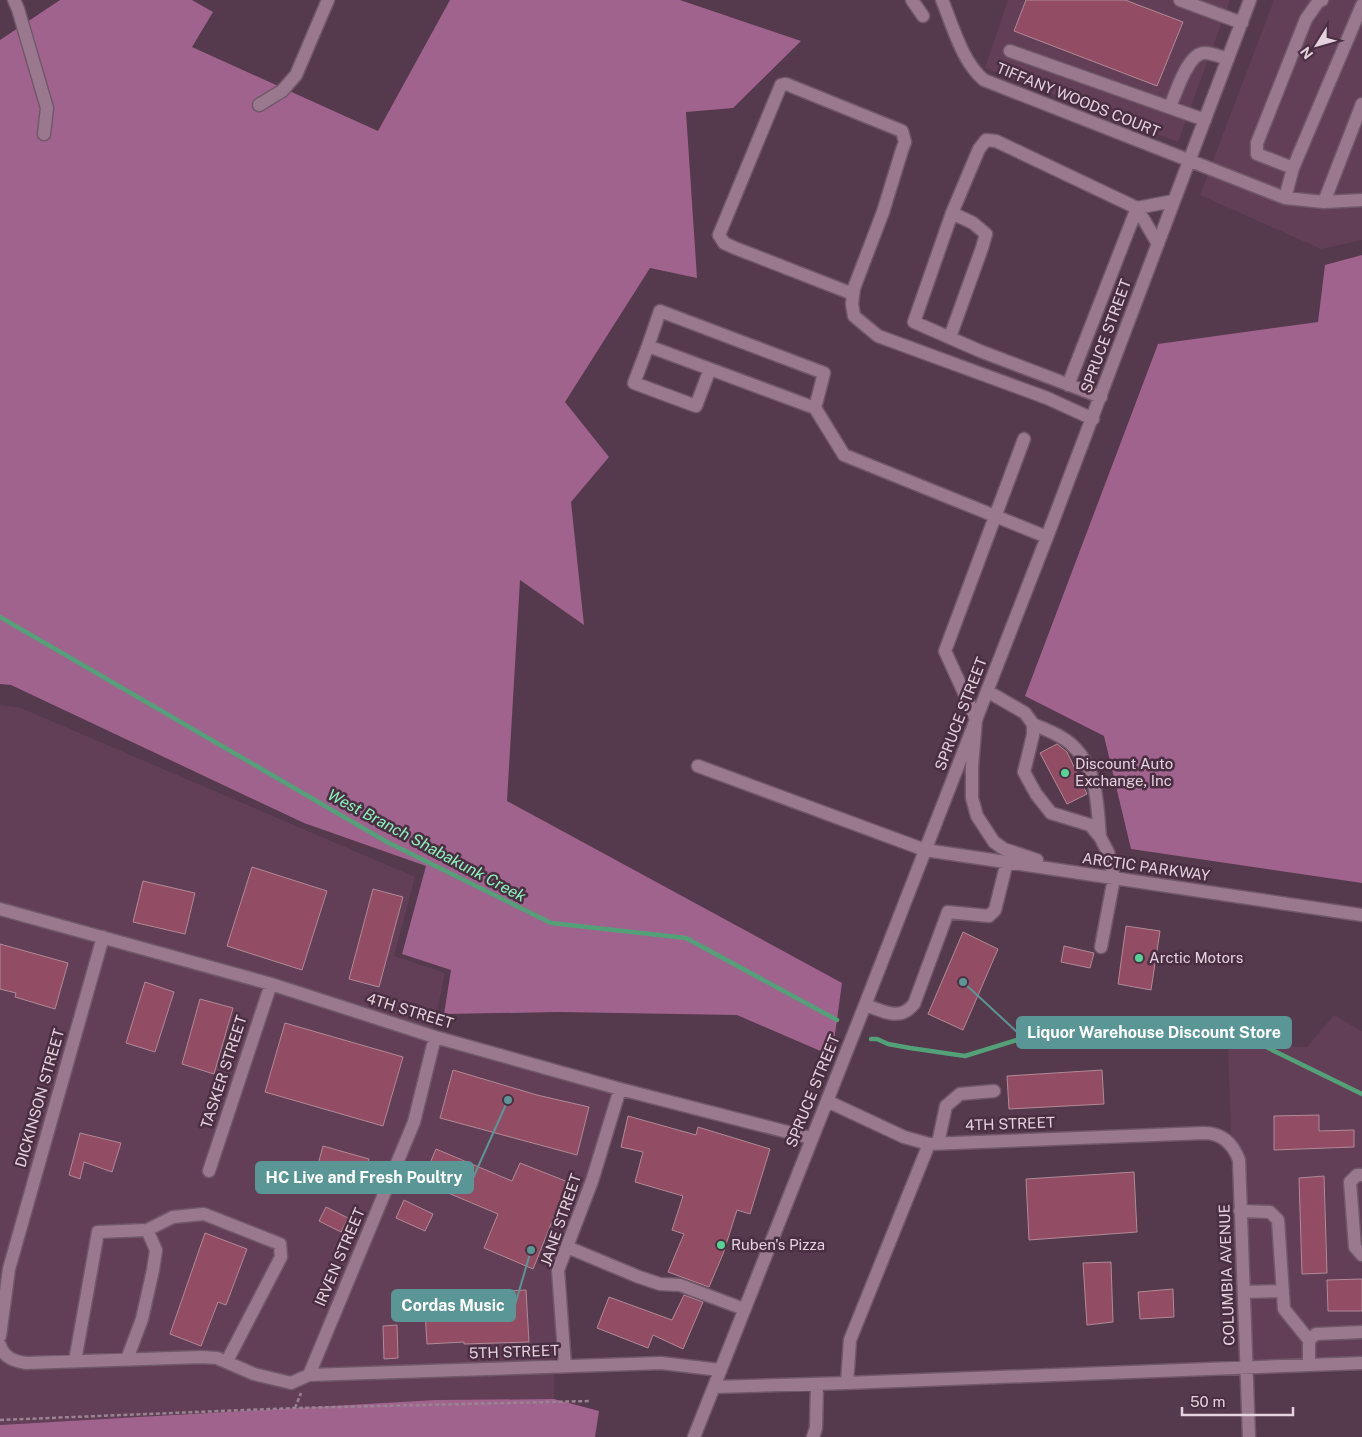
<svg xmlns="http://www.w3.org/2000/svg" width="1362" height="1437" viewBox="0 0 1362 1437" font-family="'Public Sans',sans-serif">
<rect width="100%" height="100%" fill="#55394c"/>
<!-- built -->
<path fill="#623f57" d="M1008 0H1230L1178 142 985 68Z
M1274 0H1362V240L1321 249 1200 195Z
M0 705 21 708 415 877 394 956 445 973 432 1035 614 1088 556 1278 554 1399 435 1400 0 1425Z
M1334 1015 1362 1031V1368L1239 1372 1228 1045 1307 1047Z"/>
<!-- forest -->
<path fill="#a0638d" d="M60 0H192L213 12 192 47 378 131 450 0H680L801 41 733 108 686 112 697 278 650 268 565 402 609 457 571 502 584 625 520 580 507 801 842 983 832 1056 737 1015 559 1012 444 1014 451 970 402 954 426 866 304 823 11 685 0 684V40Z
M1362 255V883L1131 849 1104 736 1025 696 1158 344 1318 322 1325 265Z
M554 1399 599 1411 595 1437H0V1425L435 1400Z"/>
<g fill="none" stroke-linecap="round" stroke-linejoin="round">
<!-- stream -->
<path stroke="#54a078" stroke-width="4.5" d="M0 617 387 842 551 923 686 938 837 1020
M871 1039H877L888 1044 910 1048 965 1056 1039 1033 1175 1044 1258 1043 1362 1094"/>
</g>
<!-- building -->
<path fill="#924d65" stroke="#b18a96" d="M1026 0H1125L1183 22 1157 86 1014 31Z
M1057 744 1067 752 1087 794 1067 804 1040 753Z
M252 867 327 891 302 970 227 946Z
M143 881 195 893 185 934 133 922Z
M373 889 403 897 379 987 349 979Z
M1126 926 1160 931 1151 990 1118 984Z
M963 932 998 949 963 1030 928 1014Z
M0 944 68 963 55 1009 15 997 16 993 0 989Z
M1064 946 1094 953 1090 968 1061 962Z
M145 982 174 992 155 1052 126 1043Z
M200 999 233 1008 214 1074 182 1064Z
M285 1023 403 1057 383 1126 265 1092Z
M453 1070 537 1095 589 1107 577 1155 440 1118Z
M1102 1070 1104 1104 1009 1109 1007 1076Z
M1319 1115V1131L1354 1130V1147L1274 1150V1116Z
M628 1116 696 1135 698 1127 770 1149 750 1214 737 1210 723 1254 709 1287 668 1272 684 1234 672 1230 683 1196 635 1182 643 1152 621 1147Z
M80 1133 121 1143 112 1172 84 1162 80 1179 69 1175Z
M323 1146 369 1159 363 1181 317 1168Z
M436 1149 512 1181 520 1163 568 1182 533 1269 484 1248 498 1214 422 1182Z
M1134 1172 1137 1232 1029 1240 1026 1179Z
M1324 1176 1327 1273 1302 1274 1299 1178Z
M404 1200 433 1214 425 1231 396 1218Z
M326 1207 348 1218 341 1232 319 1221Z
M205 1233 247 1249 226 1305 218 1302 201 1346 170 1334Z
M1111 1262 1113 1322 1087 1325 1083 1263Z
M1362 1279V1311H1328L1327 1280Z
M1173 1289 1174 1317 1140 1319 1138 1292Z
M526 1290 529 1342 464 1344V1342L427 1344 424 1293 453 1291V1294Z
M684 1295 703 1302 683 1349 653 1335 648 1348 597 1328 609 1297 672 1320Z
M397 1325 398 1358 384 1359 383 1326Z"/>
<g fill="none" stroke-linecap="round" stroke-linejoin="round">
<!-- minor casing -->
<g stroke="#715869" stroke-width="15">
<path id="minor" d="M14 0 18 9 47 108 44 134
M912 0 923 16
M942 0C953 26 962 62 984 80L1285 198 1324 202 1362 200
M1180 0 1242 23
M1010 51 1205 120
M259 105 282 91 296 75 328 0
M1170 107C1176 93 1188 52 1205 53 1212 53 1221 57 1228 59
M1293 168 1362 5
M1285 198 1293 168 1257 154V143L1306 19 1318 2 1322 0
M1324 202 1362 104
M1137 208 1173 201
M853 294 735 248 724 243 719 235 781 85 786 84 902 131 905 142 902 150 883 212 854 288 852 304 854 316 878 336 1047 398 1093 419
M950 337 982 248 986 234 973 223 952 213
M648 346 634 383 696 406 710 369
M1068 385 1137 208
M1101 397 980 351 914 322 952 213 979 149 986 140 996 141 1137 208 1158 244
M815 408 824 373 660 311 648 346 815 408 844 455 1047 537
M1024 439 945 651 976 719 972 767V798L977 816 994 842 1004 849 1037 860
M987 691 1025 713 1033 724V735L1024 772 1036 794 1051 813 1090 825 1100 837 1108 852 1114 878 1101 947
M1033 724C1046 730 1060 734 1071 744 1098 768 1097 804 1100 837
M698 766 925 850 1362 915
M0 909 271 984 435 1037 620 1089 811 1138
M865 1005C884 1011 899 1022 914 1004L948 912 989 916 995 910 1007 862
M827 1101 904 1137 929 1144 1204 1133C1222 1133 1233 1144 1239 1160L1249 1437
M938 1143 946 1106 960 1094 994 1091
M209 1171 271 984
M1362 1175H1357L1350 1182 1355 1247 1362 1255
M1240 1211 1270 1212 1278 1220 1284 1309 1309 1340
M567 1247 639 1277 660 1284 680 1285 744 1309
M1244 1292 1283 1291
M0 1336 9 1269 103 937
M0 1345C4 1358 14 1361 26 1363L202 1357 217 1358 254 1374 291 1383 309 1375 661 1363 720 1370
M127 1359 142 1319 153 1270 156 1250 147 1230
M75 1361 98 1232 147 1230 173 1217 204 1214 280 1244 281 1257 227 1361
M1309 1365V1340L1316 1334 1362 1332
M565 1366 558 1270 592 1181 620 1089
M309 1375 414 1122 435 1037
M847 1383 850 1340 929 1144
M714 1387 847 1383 1362 1363
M694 1437 865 1005 1047 537 1250 0
M813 1437 816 1428 817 1384"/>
</g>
<!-- path -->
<path stroke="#9a8392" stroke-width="2.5" stroke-dasharray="4 2.5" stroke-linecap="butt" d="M295 1408 301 1393
M0 1420 295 1408 591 1401"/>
<!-- minor -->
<use href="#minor" stroke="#9a798f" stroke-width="12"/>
</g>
<!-- markers -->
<g fill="#54d395" stroke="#4a2e41" stroke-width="2">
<circle cx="1065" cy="773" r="5"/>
<circle cx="1139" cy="958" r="5"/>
<circle cx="721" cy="1245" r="5"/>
</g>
<g text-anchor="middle" stroke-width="5" stroke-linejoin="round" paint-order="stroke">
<!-- street labels -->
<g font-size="15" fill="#e5d2de" stroke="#4a2e41">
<text transform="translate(1078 100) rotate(22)" y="5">TIFFANY WOODS COURT</text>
<text transform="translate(1106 336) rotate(-70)" y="5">SPRUCE STREET</text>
<text transform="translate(961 714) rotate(-69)" y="5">SPRUCE STREET</text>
<text transform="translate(1146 867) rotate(8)" y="5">ARCTIC PARKWAY</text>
<text transform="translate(410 1011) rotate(17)" y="5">4TH STREET</text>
<text transform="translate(224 1072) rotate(-72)" y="5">TASKER STREET</text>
<text transform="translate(813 1091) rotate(-68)" y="5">SPRUCE STREET</text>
<text transform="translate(40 1098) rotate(-74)" y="5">DICKINSON STREET</text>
<text transform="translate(1010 1124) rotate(-2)" y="5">4TH STREET</text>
<text transform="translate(561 1220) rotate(-71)" y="5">JANE STREET</text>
<text transform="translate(340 1257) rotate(-67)" y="5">IRVEN STREET</text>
<text transform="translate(1227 1275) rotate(-92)" y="5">COLUMBIA AVENUE</text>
<text transform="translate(514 1352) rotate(-2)" y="5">5TH STREET</text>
</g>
<!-- poi labels -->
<g font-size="15" fill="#e5d2de" stroke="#4a2e41" text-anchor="start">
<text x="1075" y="769">Discount Auto<tspan x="1075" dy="17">Exchange, Inc</tspan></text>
<text x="1149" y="963">Arctic Motors</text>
<text x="731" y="1250">Ruben's Pizza</text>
</g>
<!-- water labels -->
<g font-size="16" font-style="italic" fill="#89f3bb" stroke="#4a2e41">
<text transform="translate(427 845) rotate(28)" y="6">West Branch Shabakunk Creek</text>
</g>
</g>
<!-- callouts -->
<path fill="none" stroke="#5a9695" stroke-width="2" d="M963 982L1017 1032M508 1100L473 1178M531 1250L515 1305"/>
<g fill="#5a9695" stroke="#4a2e41" stroke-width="2">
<circle cx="963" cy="982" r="5"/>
<circle cx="508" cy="1100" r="5"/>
<circle cx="531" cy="1250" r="5"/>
</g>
<g fill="#5a9695" stroke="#5a9695" stroke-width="2">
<rect x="1017" y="1017" width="274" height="31" rx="5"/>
<rect x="256" y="1162" width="217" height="31" rx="5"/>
<rect x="392" y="1290" width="123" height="31" rx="5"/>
</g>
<g font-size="16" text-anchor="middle" font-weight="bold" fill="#fff">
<text x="1154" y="1038">Liquor Warehouse Discount Store</text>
<text x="364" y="1183">HC Live and Fresh Poultry</text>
<text x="453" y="1311">Cordas Music</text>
</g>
<!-- north arrow -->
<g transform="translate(1317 45) rotate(233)" stroke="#4a2e41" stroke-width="4" paint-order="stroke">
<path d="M0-4L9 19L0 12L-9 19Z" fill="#e5d2de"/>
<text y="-8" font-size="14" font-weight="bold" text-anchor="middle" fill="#e5d2de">N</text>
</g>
<!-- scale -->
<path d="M1182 1407v8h111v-8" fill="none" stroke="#e5d2de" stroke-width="2.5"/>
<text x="1190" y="1407" font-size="15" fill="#e5d2de" stroke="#4a2e41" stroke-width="4" paint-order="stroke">50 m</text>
</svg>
